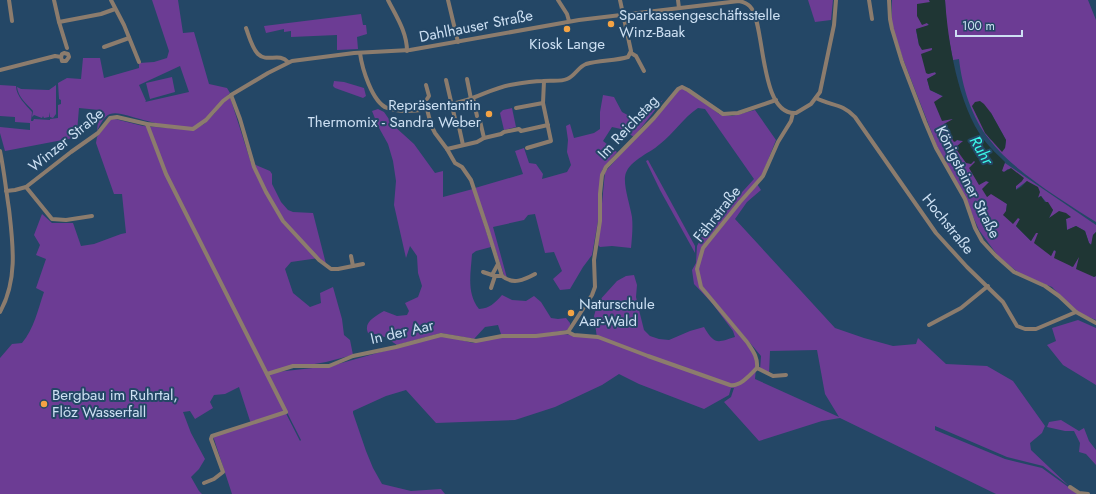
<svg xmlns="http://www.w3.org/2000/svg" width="1096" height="494" viewBox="0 0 1096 494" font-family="Jost,sans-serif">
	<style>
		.green { fill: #6c3c94; fill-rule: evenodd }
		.water { fill: #1f3634 }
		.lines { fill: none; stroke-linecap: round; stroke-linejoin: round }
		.street { stroke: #8c7c6d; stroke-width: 4 }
		.poi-dot { fill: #f4a344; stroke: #244766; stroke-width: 1.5 }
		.labels { text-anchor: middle; stroke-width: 4; stroke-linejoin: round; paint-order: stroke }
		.poi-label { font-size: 15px; fill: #cde0f3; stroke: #244766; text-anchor: start }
		.street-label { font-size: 15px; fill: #cde0f3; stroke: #244766 }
		.water-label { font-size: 16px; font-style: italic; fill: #3bf8e9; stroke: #244766 }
	</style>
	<rect width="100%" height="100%" fill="#244766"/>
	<g class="green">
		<path d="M 152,0 L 178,0 L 183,33 L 194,32 L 209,84 L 227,88 L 230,93 C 218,103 206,125 191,128 C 183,130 149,122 140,119 C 131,117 118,111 110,114 C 104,116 100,125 97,131 L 99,110 L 79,108 L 77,132 L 73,138 L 5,151 L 0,133 L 0,127 L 30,130 L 30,123 L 15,122 L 15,117 L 0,116 L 0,85 L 16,86 C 16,96 26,105 32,112 L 31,121 L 33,121 L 34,119 L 50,120 L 50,119 L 58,118 L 58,105 L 61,104 L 61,100 L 59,99 L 58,83 L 67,78 L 81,79 L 83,58 L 100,58 L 104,78 L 139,68 L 139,63 L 154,62 L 167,58 L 169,51 ZM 180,66 L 189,92 L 145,102 L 146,101 L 139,85 Z"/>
		<polygon points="808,0 833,0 831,20 815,22"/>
		<polygon points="892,0 929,0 930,2 927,23 929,25 916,30 919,45 932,48 928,74 936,72 936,74 927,79 930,90 944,97 953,118 952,120 955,142 957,140 963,141 976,162 979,184 986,181 989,182 987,197 991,193 1007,204 1006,211 1020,219 1016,226 1031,241 1036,232 1038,233 1051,256 1054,250 1072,267 1079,256 1079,260 1094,277 1096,276 1096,320 1076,312 1052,287 1020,274 998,256 979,230 968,205 937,146 903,59 892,26"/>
		<path d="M 945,0 L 1088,0 L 1096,20 L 1096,222 C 1062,200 1013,171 989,139 C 972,118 962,87 959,59 L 953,60 L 947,29 ZM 972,106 L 991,113 L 1006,140 L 1005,148 L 990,139 Z"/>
		<polygon points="361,14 363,25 366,25 367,34 357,37 358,49 337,50 337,35 291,37 291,31 284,32 284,29 266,33 264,26"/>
		<polygon points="172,77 175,92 150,99 146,83"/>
		<polygon points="334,81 344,82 364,88 366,96 363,98 335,88 333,86"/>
		<path d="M 56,85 L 56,114 L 53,118 L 50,117 L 49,112 L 49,117 L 44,118 L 43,116 L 42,118 L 34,115 L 32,117 L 33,111 C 27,104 18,97 17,87 L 21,89 L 49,90 Z"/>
		<path d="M 682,85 L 719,114 L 732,116 L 755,110 L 776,140 L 760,180 L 703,249 L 697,268 L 701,287 L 757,356 L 755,379 L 839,417 L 825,394 L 817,350 L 770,351 L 769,374 L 760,370 L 761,356 L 702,286 L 698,269 L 704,248 L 757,184 L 761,190 L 747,202 L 735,219 L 835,328 L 864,338 L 893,346 L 916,344 L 918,338 L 946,364 L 987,366 L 1013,381 L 1045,426 L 1042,433 L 1030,443 L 1031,450 L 1069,486 L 1043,466 L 1007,457 L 935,426 L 935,430 L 1005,459 L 1042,468 L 1078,494 L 996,494 L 840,418 L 822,421 L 759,441 L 724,402 L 731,397 L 734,388 L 731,388 L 729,395 L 704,409 L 639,384 L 619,374 L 602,385 L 555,407 L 515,420 L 436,423 L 406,390 L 386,396 L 353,411 L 353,413 L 366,451 L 373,468 L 382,484 L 411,491 L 441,489 L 445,494 L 232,494 L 213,436 L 251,424 L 239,387 L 225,394 L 214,395 L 210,402 L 213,408 L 195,419 L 190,411 L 183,412 L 191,433 L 205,459 L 199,469 L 191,477 L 199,491 L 202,494 L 0,494 L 0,358 L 12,344 L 22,343 C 34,329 38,309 44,292 L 36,288 L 46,259 L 36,255 L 40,245 L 34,235 L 42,214 L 52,223 L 73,223 L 81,246 L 94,244 L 121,234 L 126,233 L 122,194 L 114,194 L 96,143 L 97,137 L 111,118 L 143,126 L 193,130 L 204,124 L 214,114 L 223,102 L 230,97 L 251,163 L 270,171 L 272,174 L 272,184 L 281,202 L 288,210 L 293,212 L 313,213 L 326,264 L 319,258 L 291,262 L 285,269 L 293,293 L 310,307 L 321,303 L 320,293 L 333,287 L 342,319 L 344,335 L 350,340 L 353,355 L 326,362 L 268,372 L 266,374 L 300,441 L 301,440 L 267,373 L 331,366 L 441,335 L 473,343 L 499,337 L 563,334 L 597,338 L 594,316 L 598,302 L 617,281 L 626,276 L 634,275 L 637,285 L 636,297 L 640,314 L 644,330 L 650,336 L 659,339 L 669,340 L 690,331 L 704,327 C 715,346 718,342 735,337 L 733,331 L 712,303 L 694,284 L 692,270 L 696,263 L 697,246 L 702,236 L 754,179 L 705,109 L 698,108 C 683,118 674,133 660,144 C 649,154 627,161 625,177 C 624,188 630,205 632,217 C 633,227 632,238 631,248 L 612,246 L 600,247 L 598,245 L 605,172 Z"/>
		<polygon points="603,95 614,97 622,112 633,118 648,111 663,100 634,137 621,129 612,127 603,141 617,152 602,170 598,221 592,255 583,267 570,289 560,290 553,279 562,271 554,252 545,253 535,214 528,215 524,220 493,227 507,278 504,275 475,188 523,174 515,151 524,148 529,163 536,164 543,174 542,179 567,172 571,165 567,152 568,140 566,126 570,124 574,138 594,133 600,129 600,112"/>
		<polygon points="512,108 516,127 504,130 500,113 503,110"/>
		<path d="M 378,109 L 384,112 L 393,125 L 414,144 L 435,173 L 443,171 L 443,197 L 473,189 L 491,247 L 476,251 L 472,254 C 471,272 466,293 479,309 C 490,308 494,304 502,295 L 512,300 L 526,301 L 534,296 L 541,302 L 551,318 L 558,319 L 566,318 L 570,323 L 570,326 L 567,330 L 535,335 L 501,334 L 498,325 L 485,327 L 474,339 L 441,333 L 397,345 L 385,337 L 368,333 C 363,322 376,316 384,311 L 397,316 L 407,315 L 409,311 L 405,303 L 418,297 L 422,286 L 418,273 L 417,256 L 410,246 L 406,258 L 394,205 L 396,181 L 393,161 L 388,144 L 378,126 L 372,111 Z"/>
		<polygon points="648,160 695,246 695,253 660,190 646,161"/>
		<polygon points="1005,163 1096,225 1096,232 1093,235 1092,245 1089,243 1085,231 1076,226 1067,230 1066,219 1071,217 1049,218 1053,210 1041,196 1037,198 1027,181 1015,190 1016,186 1022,181 1008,169 1004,172 1001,171"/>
		<polygon points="1078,320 1096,328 1096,385 1063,365 1047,345 1056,341 1052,328"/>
		<polygon points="1061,420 1079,431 1084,428 1089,441 1096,450 1096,465 1086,454 1079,452 1080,443 1074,431 1065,431 1047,427 1049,422"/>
	</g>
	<g class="water">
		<path d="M 929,0 L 945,0 C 948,42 958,105 984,140 C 990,148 998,155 1005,162 L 1002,171 L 1004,172 L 1011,168 L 1024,178 L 1022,181 L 1016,186 L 1016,190 L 1021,187 L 1027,181 L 1038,187 L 1040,192 L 1038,198 L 1041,196 L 1045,202 L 1048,202 L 1053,210 L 1049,218 L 1059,211 L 1066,213 L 1071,217 L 1066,219 L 1067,230 L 1076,226 L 1085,231 L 1089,243 L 1091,245 L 1093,235 L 1096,232 L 1096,276 L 1094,277 L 1076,269 L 1079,257 L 1073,267 L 1054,258 L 1056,251 L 1054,250 L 1051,256 L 1034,243 L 1038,233 L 1036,233 L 1031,241 L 1016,226 L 1020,219 L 1018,218 L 1013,224 L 1003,215 L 1006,211 L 1007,204 L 991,194 L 987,197 L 982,189 L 989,182 L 986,181 L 979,185 L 969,168 L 975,162 L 974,161 L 971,164 L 966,163 L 956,149 L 957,146 L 963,141 L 957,140 L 954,142 L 944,124 L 953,119 L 942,121 L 934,102 L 943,96 L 930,90 L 927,79 L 936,74 L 935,72 L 928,74 L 926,73 L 921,54 L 932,50 L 932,48 L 922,50 L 919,45 L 916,29 L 929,25 L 927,23 L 922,25 L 917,16 L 917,4 L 930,2 Z"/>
		<polygon points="980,101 984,104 991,113 1006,140 1005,148 1002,152 985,133 972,106 975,102"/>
	</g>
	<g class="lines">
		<g class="street">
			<polyline points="9,0 12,21"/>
			<polyline points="54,0 59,22 67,48"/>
			<polyline points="111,0 124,25 139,62"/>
			<path d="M 388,0 C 396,16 407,32 407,51"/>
			<polyline points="448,0 458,42"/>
			<polyline points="558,0 567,14 569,21"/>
			<polyline points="678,0 679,8"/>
			<polyline points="869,0 872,19"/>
			<polyline points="889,0 890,19 892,29 902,62 925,122 936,148 965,199 975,228 982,241 996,256 1014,272 1045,286 1059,296 1076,312 1096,323"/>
			<polyline points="59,22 101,14 115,9"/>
			<path d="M 246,28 C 249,36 252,48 258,54 C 267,63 279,52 288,62"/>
			<polyline points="104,47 129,38"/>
			<path d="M 360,53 C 362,68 372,102 387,108 C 407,116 448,106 467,100 C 482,95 495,88 510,85 C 521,83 532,81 543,81 C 551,80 560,82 567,79 C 575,76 578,67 586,64 C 600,60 615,61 628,57 L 631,51 L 620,0"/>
			<polyline points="631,53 636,56 644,71"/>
			<polyline points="0,70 55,56 61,57 62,61 66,61 69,57 68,54 64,53 62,54 61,57"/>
			<polyline points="467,79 471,99"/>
			<polyline points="446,80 456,123"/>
			<polyline points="426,85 429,96 427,99"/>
			<polyline points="231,95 240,119 254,167 266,192 283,221 319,260 331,269 338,269 363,264"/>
			<polyline points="473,98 477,116"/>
			<path d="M 816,98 C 831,106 842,103 855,117 L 936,233 L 967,267 L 1003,302 L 1017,326 L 1025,329 L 1036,329 L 1076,312"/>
			<polyline points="516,108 543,103"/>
			<path d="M 427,109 L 431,125 L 435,133 L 447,149 L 455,163 L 462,167 L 471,180 L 487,228 L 502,276 C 513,285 524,280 535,274"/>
			<polyline points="480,121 484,138"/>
			<polyline points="147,124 166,174 286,412 212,436 211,439 223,472 214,479 204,483"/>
			<polyline points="459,127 463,145"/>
			<polyline points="527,148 551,141 543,103 544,81"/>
			<polyline points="447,149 477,142 484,138 501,134 504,132 519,129 521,131 548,125"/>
			<path d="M 0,151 C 4,170 6,190 9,209 C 13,244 18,280 0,312"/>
			<polyline points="26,187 52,219 66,220 92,216"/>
			<path d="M 6,191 L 15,190 L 26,187 L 71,152 L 98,133 L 110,118 L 117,117 L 147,124 L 193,129 L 206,120 L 223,101 L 231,95 L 268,73 L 292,61 L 354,53 L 410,50 L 579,20 L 739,1 C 744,2 749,4 752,9 C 765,29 760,116 796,113 L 811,104 L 820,92 L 834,25 L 836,0"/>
			<polyline points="351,256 353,266"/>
			<polyline points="483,272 495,276 502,276"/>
			<polyline points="492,275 498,264"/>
			<polyline points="491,288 495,276"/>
			<polyline points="929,325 961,308 988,286"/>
			<path d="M 568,332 L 574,335 L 598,337 L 648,356 L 730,385 C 740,387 750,375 757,368 C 758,357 753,351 747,342 L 701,287 L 697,269 L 703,248 L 740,202 L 763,176 L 778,142 L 791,121 L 793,113"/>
			<polyline points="568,332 592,295 595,287 594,260 600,221 600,194 602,175 606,167 654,118 678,89 682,87 688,90 723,114 738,113 776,100"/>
			<polyline points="757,368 773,376 786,375"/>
			<polyline points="267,374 293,366 329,366 353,356 396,347 441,335 476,341 502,336 536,336 568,332"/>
			<polyline points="1070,487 1079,493 1088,494"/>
		</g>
	</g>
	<g class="poi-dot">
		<circle cx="611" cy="24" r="4"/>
		<circle cx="567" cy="29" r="4"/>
		<circle cx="489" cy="114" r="4"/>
		<circle cx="571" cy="313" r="4"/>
		<circle cx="44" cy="404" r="4"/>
	</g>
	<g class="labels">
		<g class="poi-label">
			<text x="619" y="20">Sparkassengeschäftsstelle<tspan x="619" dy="17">Winz-Baak</tspan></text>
			<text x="567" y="49" text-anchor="middle">Kiosk Lange</text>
			<text x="481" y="110" text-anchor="end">Repräsentantin<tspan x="481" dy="17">Thermomix - Sandra Weber</tspan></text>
			<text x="579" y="309">Naturschule<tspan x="579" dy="17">Aar-Wald</tspan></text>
			<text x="52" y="400">Bergbau im Ruhrtal,<tspan x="52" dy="17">Flöz Wasserfall</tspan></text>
		</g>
		<g class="street-label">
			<text transform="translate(476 26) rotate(-11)" y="5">Dahlhauser Straße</text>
			<text transform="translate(628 127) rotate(-47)" y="5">Im Reichstag</text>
			<text transform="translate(66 140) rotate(-39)" y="5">Winzer Straße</text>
			<text transform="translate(968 182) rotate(63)" y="5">Königsteiner Straße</text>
			<text transform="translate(717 214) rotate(-52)" y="5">Fährstraße</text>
			<text transform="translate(948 224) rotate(51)" y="5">Hochstraße</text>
			<text transform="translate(402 332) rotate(-13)" y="5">In der Aar</text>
		</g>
		<g class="water-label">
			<text transform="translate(982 150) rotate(59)" y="6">Ruhr</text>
		</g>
	</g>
	<path d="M956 30v6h66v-6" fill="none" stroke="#cde0f3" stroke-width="2"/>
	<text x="962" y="30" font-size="12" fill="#cde0f3" stroke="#244766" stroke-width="3" paint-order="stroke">100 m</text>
</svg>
